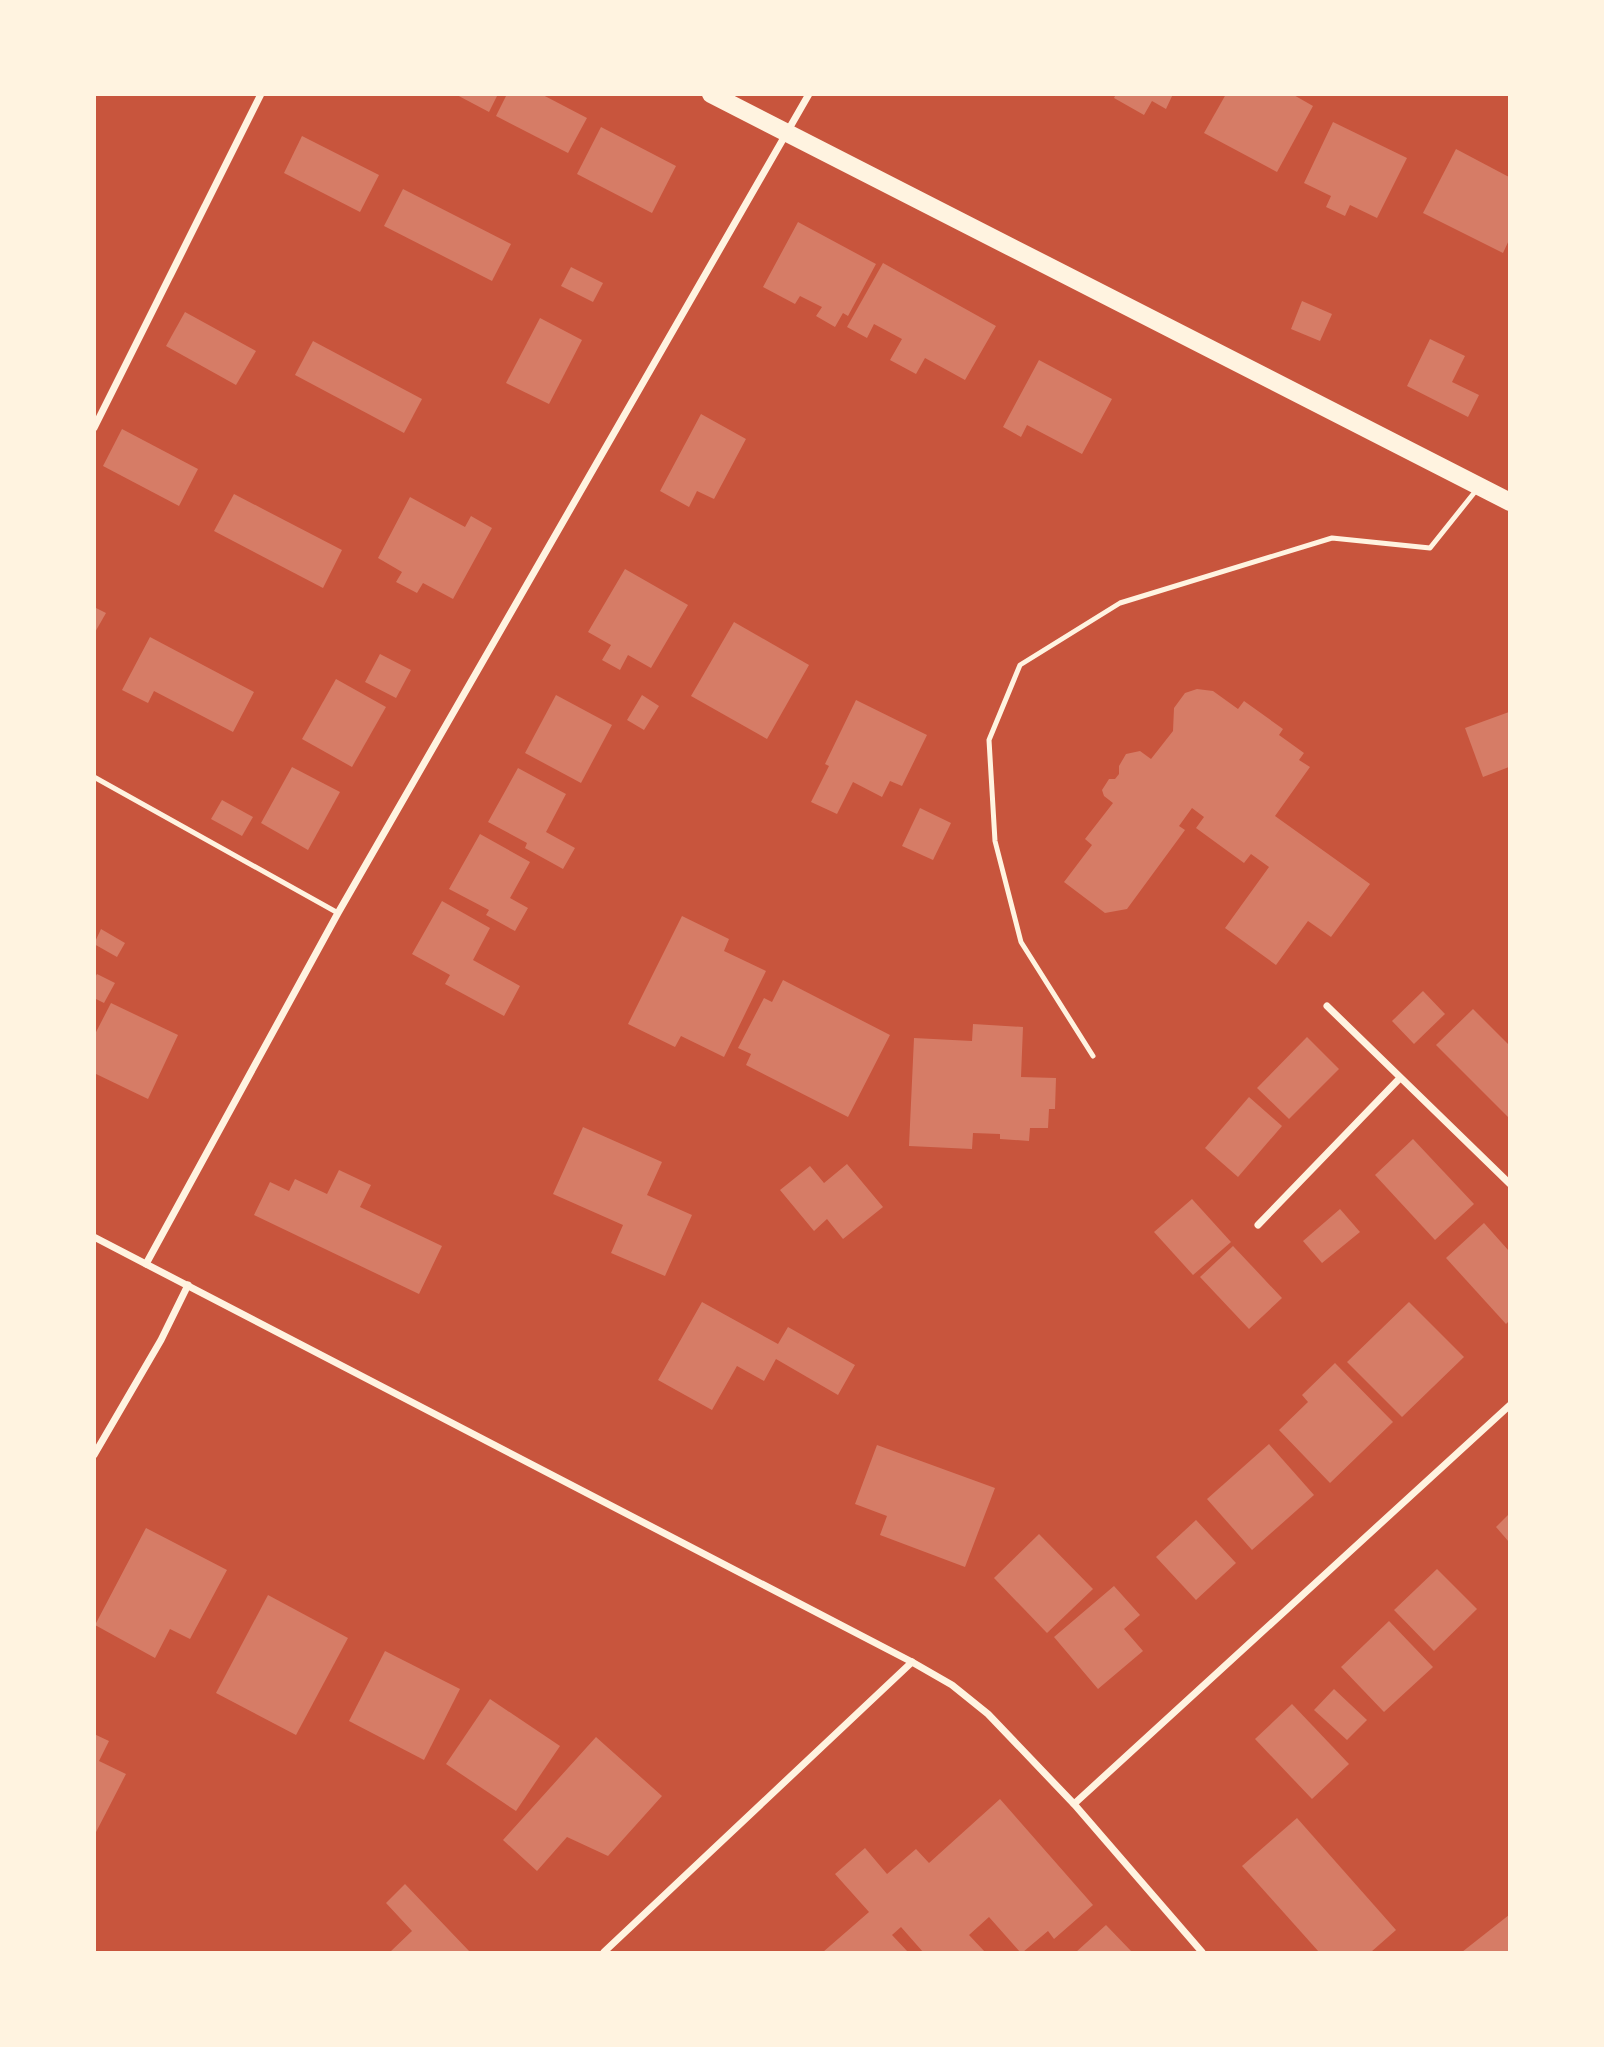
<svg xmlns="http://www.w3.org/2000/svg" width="1604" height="2047" viewBox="0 0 1604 2047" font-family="'Noto Sans',sans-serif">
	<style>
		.building { fill: #d67c66 }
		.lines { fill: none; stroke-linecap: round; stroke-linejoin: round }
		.service { stroke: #fff3e0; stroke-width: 5 }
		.minor { stroke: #fff3e0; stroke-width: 7 }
		.primary { stroke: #fff3e0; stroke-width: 18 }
	</style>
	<rect width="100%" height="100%" fill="#c8553d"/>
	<g class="building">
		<polygon points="455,94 498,94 489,112"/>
		<polygon points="507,94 541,94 587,118 568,153 496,116"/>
		<polygon points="1116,94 1173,94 1166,109 1152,101 1144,115 1114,98"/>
		<polygon points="1226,94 1292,94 1313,106 1277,172 1204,133"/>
		<polygon points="1333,122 1407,158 1377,218 1350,205 1345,216 1326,207 1331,196 1304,183"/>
		<polygon points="601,127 676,166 652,213 577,174"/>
		<polygon points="302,136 379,175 360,212 284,173"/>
		<polygon points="1456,149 1509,177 1509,240 1503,253 1423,213"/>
		<polygon points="403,189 511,244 492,281 384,226"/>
		<polygon points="798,222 876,264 848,316 843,313 835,327 816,316 822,307 800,296 795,304 763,287"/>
		<polygon points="883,263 996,326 965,380 925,358 916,374 890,360 902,339 874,324 867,338 847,327"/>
		<polygon points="571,267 603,283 593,302 561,286"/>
		<polygon points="1302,301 1332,314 1320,341 1291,329"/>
		<polygon points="185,312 256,351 236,385 166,346"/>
		<polygon points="540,318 582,340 549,404 506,383"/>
		<polygon points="1430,339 1465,356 1452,382 1479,395 1468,417 1407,386"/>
		<polygon points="313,341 422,399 404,433 295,375"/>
		<polygon points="1039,360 1112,399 1082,454 1027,425 1021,437 1003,427"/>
		<polygon points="701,414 746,439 714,499 697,491 689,507 660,491"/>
		<polygon points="122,429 198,469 179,506 103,466"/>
		<polygon points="234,494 342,550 323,588 214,531"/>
		<polygon points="410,497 465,527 471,516 492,528 453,599 423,583 417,593 396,582 402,572 378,558"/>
		<polygon points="625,569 688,605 651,668 628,655 620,670 602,660 611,645 588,632"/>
		<polygon points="94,607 106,613 94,634"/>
		<polygon points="734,622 809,665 767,739 691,696"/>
		<polygon points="150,637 254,692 233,732 154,691 148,703 122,690"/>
		<polygon points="380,654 411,670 396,698 365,682"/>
		<polygon points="336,679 386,707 352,767 302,739"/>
		<polygon points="1197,689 1213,691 1238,709 1244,701 1283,729 1279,735 1304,753 1299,760 1310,767 1275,816 1370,884 1331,937 1308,921 1276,965 1225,928 1269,867 1251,854 1244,863 1196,828 1204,817 1192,808 1179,826 1185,830 1127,909 1105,913 1064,882 1092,845 1085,839 1113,803 1104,796 1102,790 1109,779 1115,779 1119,774 1119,766 1126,754 1140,751 1151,759 1173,731 1174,708 1185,693"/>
		<polygon points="556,695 612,725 581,783 525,753"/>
		<polygon points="642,695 659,706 644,730 627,720"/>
		<polygon points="856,700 927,735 902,786 890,781 882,797 853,782 837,814 811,802 829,766 825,764"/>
		<polygon points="1509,712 1509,767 1483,777 1465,728"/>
		<polygon points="292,767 340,792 308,850 261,823"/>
		<polygon points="518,768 566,794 546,832 575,848 563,869 525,848 527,843 488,822"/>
		<polygon points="222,800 253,817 242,836 211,819"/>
		<polygon points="920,808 951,823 933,860 902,846"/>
		<polygon points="480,834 530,862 510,898 528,908 515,931 486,915 489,910 449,889"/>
		<polygon points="442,901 490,928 473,960 520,986 504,1016 445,984 450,975 412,954"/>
		<polygon points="682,916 729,939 724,951 766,971 724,1057 681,1036 675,1047 628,1024"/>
		<polygon points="101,929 125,943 117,957 94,944"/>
		<polygon points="97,974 115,983 104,1003 94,998 94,979"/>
		<polygon points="783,980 890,1035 848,1117 746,1065 751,1054 738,1048 764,998 772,1002"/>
		<polygon points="1423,991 1445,1014 1414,1044 1392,1021"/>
		<polygon points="111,1003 178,1035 148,1099 94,1073 94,1036"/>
		<polygon points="1473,1009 1509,1045 1509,1118 1436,1045"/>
		<polygon points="973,1024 1023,1027 1021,1077 1056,1078 1055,1109 1049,1109 1048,1128 1030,1128 1029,1141 1000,1139 1000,1134 973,1133 972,1149 909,1146 914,1038 972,1041"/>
		<polygon points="1307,1037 1339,1069 1289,1119 1257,1088"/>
		<polygon points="1249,1097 1282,1126 1238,1177 1205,1148"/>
		<polygon points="583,1127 662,1162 647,1195 692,1215 665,1276 611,1253 623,1225 553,1194"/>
		<polygon points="1413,1139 1474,1204 1435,1240 1375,1175"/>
		<polygon points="847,1164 883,1207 843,1239 827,1219 814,1231 780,1190 810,1166 824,1183"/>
		<polygon points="339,1170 371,1185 360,1207 442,1246 419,1294 254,1215 270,1182 289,1191 295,1179 327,1194"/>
		<polygon points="1192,1199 1231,1242 1193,1275 1154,1232"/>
		<polygon points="1340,1209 1360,1232 1322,1263 1303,1241"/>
		<polygon points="1484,1223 1509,1251 1509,1321 1506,1324 1446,1258"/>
		<polygon points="1233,1246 1282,1298 1249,1329 1200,1277"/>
		<polygon points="702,1302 778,1344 788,1327 855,1365 838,1395 776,1359 764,1381 737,1366 712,1410 658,1380"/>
		<polygon points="1409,1302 1464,1357 1402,1417 1347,1362"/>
		<polygon points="1335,1363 1393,1422 1330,1483 1279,1430 1308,1402 1302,1395"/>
		<polygon points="1269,1444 1314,1495 1252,1550 1207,1499"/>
		<polygon points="877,1445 995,1488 965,1567 880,1535 887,1516 855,1504"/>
		<polygon points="1509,1514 1509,1542 1496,1527"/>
		<polygon points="1196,1520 1236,1563 1196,1600 1156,1557"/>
		<polygon points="146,1528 227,1570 190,1639 170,1629 155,1658 95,1625"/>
		<polygon points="1039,1534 1093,1589 1047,1633 994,1578"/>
		<polygon points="1437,1569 1477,1609 1434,1651 1394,1610"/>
		<polygon points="1114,1586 1140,1615 1124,1629 1143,1651 1098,1689 1054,1637"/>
		<polygon points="268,1595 348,1638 296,1735 216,1693"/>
		<polygon points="1389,1621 1433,1667 1384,1712 1341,1667"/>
		<polygon points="385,1651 460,1689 424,1760 349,1721"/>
		<polygon points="1334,1689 1367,1720 1347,1740 1314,1710"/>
		<polygon points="490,1699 560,1746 516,1811 446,1764"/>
		<polygon points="1292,1704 1349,1764 1312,1799 1255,1739"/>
		<polygon points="94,1734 109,1741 99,1761 126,1774 94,1836"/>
		<polygon points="596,1737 662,1796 608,1856 567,1837 537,1871 503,1840"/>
		<polygon points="1000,1799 1093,1905 1054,1939 1048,1931 1023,1952 1020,1952 989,1917 969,1935 985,1952 923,1952 901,1927 892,1935 908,1952 823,1952 869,1912 835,1874 865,1848 887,1874 916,1849 929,1863"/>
		<polygon points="1297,1818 1396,1930 1371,1952 1319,1952 1242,1866"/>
		<polygon points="405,1884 470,1952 390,1952 412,1931 386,1903"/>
		<polygon points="1509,1915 1509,1952 1462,1952"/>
		<polygon points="1106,1925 1132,1952 1076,1952"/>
	</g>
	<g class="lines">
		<g class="service">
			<polyline points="94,777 338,913"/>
			<polyline points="1093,1056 1021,942 995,841 989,740 1020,665 1120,603 1332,538 1430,548 1478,488"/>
		</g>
		<g class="minor">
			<polyline points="94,428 261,94"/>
			<polyline points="1327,1006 1510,1184"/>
			<polyline points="1258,1225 1400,1078"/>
			<polyline points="94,1237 912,1662 952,1685 988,1714 1074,1804 1202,1952"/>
			<polyline points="146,1264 338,913 809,94"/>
			<polyline points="94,1455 161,1340 188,1285"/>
			<polyline points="1074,1804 1510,1405"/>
			<polyline points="604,1952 912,1662"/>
		</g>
		<polyline class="primary" points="711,94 1510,502"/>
	</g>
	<rect width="1604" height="2047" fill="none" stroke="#fff3e0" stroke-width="192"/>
</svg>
